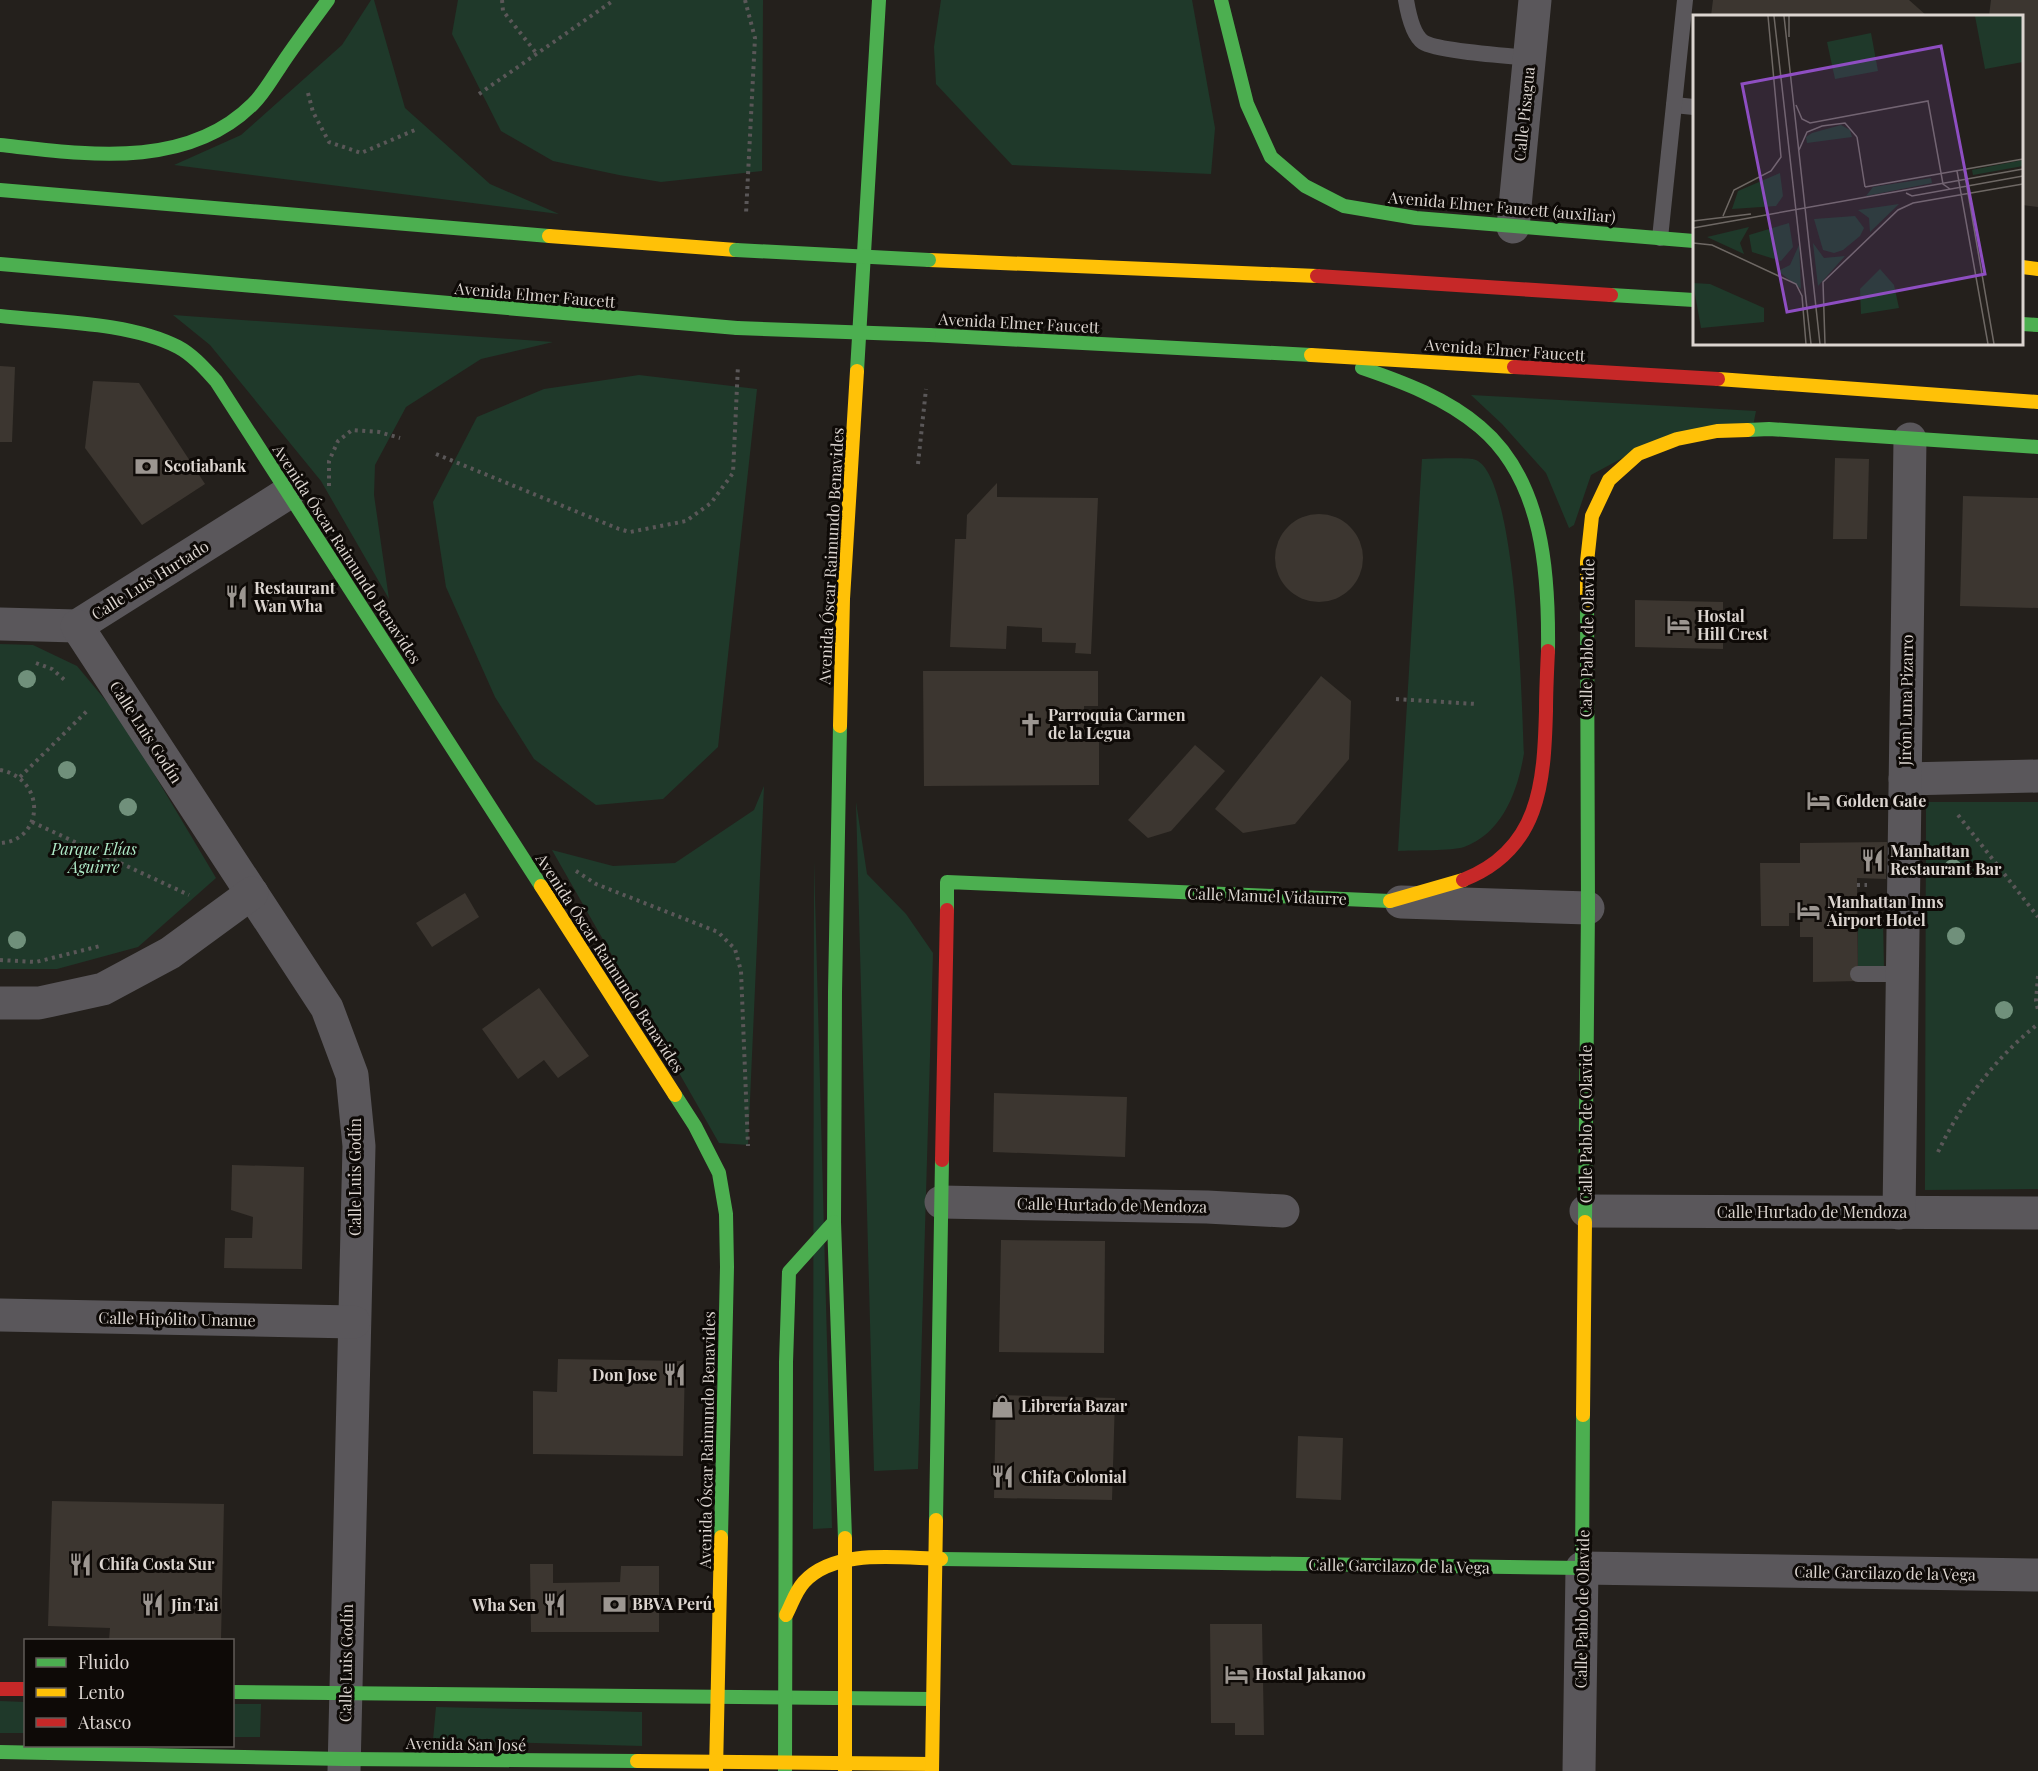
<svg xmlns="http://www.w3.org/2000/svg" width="2038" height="1771" viewBox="0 0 2038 1771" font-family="'Playfair Display',serif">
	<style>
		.green { fill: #1f392a }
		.building { fill: #3c3630 }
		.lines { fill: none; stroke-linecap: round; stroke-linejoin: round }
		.path { stroke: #5a5758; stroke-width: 4; stroke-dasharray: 3 4.5; stroke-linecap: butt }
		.lane { stroke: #5a575b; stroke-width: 16 }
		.street { stroke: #5a575b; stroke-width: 33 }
		.fast { stroke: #4caf50; stroke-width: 14 }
		.slow { stroke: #ffc107; stroke-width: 14 }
		.jam { stroke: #c62828; stroke-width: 14 }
		.fast-bridge { stroke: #4caf50; stroke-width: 14 }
		.tree { fill: #70907b }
		.labels { text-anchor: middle; stroke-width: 6; stroke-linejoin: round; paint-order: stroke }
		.street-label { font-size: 16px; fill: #dcd5d0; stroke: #0e0a07 }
		.poi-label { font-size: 16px; font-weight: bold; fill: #dcd5d0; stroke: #0e0a07; text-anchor: start }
		.park-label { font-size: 16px; font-style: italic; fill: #afebc8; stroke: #0e0a07 }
		.inset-road { fill: none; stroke: #6e6864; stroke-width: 1.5 }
		.view { fill: #8e4ec2; fill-opacity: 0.15; stroke: #8e4ec2; stroke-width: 3 }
		.inset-edge { fill: none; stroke: #dcd5d0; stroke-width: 3 }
	</style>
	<rect width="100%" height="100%" fill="#24201c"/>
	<g class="green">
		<polygon points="371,0 374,0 405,108 490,184 559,214 174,165 241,135 342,45"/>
		<polygon points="458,0 763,0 762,171 661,182 619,175 553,161 501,131 452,34"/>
		<polygon points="941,0 1192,0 1215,128 1211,174 1012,165 936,84 934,47"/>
		<polygon points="173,315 553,342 481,359 406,407 375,465 374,495 389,599 321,481 210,345"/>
		<polygon points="639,375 757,389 718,747 663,799 596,805 534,759 495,697 446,587 433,502 477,417 544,389"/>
		<polygon points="1471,395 1756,411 1753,426 1652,442 1591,475 1574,525 1569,528 1546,473 1502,424"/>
		<path d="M 1422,459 C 1433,459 1468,457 1476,460 C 1517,478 1522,706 1524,753 C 1518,790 1503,833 1464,847 C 1452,851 1413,850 1398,851 Z"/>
		<polygon points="0,644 33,645 77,666 122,720 216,878 138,947 57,969 0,969"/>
		<polygon points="764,786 748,1145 719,1143 552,850 613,866 675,863 754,810"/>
		<polygon points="856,802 867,874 906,914 933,953 918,1469 874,1471"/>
		<polygon points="1926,802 2038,802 2038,1189 1925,1190"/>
		<polygon points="814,861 832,1528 813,1529"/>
		<polygon points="1875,919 1883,922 1884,968 1858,967 1858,920"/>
		<polygon points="0,1701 25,1702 25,1733 0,1733"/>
		<polygon points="233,1704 261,1704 260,1737 233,1737"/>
		<polygon points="436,1707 642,1712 642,1746 433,1740"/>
	</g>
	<g class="building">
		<polygon points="1713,0 1909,0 1927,16 1711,16"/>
		<polygon points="1991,0 2038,0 2038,207 2022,205 2022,16 1989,16"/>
		<polygon points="0,366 15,367 12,442 0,442"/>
		<polygon points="93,381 139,383 205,484 142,525 85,448"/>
		<polygon points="1835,458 1869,459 1867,539 1833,539"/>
		<polygon points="997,483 997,497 1098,498 1091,654 1075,653 1076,643 1042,642 1042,628 1007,626 1006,649 950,647 955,539 966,539 967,515"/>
		<polygon points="1963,496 2038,498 2038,608 1960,606"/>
		<circle cx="1319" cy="558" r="44"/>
		<polygon points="1635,600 1723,602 1723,649 1635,647"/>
		<polygon points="923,671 1098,671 1098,706 1084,706 1084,728 1099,728 1099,785 924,786"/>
		<polygon points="1321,676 1351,701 1349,759 1295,824 1243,833 1215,809"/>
		<polygon points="1195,745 1225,771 1171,831 1148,838 1128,820"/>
		<polygon points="1887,842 1886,879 1857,878 1858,981 1813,982 1813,937 1800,937 1800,913 1789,913 1789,926 1761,926 1760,863 1800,863 1800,843"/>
		<polygon points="465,893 479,917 432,947 416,923"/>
		<polygon points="539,988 589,1056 558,1078 544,1060 518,1079 482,1029"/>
		<polygon points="994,1093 1127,1097 1125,1157 993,1152"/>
		<polygon points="232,1165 304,1167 302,1269 224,1268 225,1238 252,1238 253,1217 231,1210"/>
		<polygon points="1001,1240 1105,1241 1104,1353 999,1352"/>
		<polygon points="558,1359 685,1361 683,1456 533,1454 533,1391 557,1392"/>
		<polygon points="996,1395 1115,1398 1112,1500 994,1498"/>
		<polygon points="1298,1436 1343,1438 1341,1500 1296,1498"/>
		<polygon points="52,1501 224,1504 221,1640 109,1640 110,1628 48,1626"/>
		<polygon points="530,1564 553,1564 553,1583 620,1582 621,1566 659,1566 659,1632 531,1632"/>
		<polygon points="1210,1624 1262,1624 1264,1735 1235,1735 1235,1723 1211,1723"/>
	</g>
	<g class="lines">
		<g class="path">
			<polyline points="502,0 503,11 537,54"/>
			<polyline points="745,0 755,38 746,214"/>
			<polyline points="308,93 313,112 329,142 361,153 415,130"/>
			<polyline points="479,94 614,0"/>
			<polyline points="436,454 619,529 630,532 686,521 711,503 733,473 738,365"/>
			<polyline points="918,464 926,389"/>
			<polyline points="329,486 329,461 338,441 352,430 379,432 400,438"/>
			<polyline points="36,663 52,669 67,682"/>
			<polyline points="1396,699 1476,704"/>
			<path d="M 0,770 C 47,779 44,841 0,843"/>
			<polyline points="20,777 88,710"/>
			<polyline points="1958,815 2038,917"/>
			<polyline points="32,822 189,895"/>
			<polyline points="576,871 596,884 718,932 735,949 741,971 748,1146"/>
			<polyline points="1857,885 1867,885"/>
			<polyline points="1857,909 1868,909"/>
			<polyline points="0,960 36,962 100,946"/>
			<polyline points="2038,976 2036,1001 2038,1010"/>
			<path d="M 1938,1152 C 1962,1102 1995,1058 2038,1024"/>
		</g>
		<g class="lane">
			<path d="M 1406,0 C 1408,12 1413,35 1423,42 C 1436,51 1510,56 1530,58"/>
			<polyline points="1674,105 1694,107"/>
			<polyline points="1660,238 1685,0"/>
			<polyline points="1858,974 1902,974"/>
		</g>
		<g class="street">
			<polyline points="1513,227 1535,0"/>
			<polyline points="0,624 77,626 288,493"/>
			<polyline points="77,626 327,1008 352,1075 359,1146 344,1771"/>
			<polyline points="1905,779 2038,776"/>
			<polyline points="1401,902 1588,908"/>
			<polyline points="0,1003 39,1003 103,989 170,953 252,893"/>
			<polyline points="941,1202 1207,1207 1283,1211"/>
			<polyline points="1586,1211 2038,1213"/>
			<polyline points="1899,1213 1910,439"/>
			<polyline points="0,1315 354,1322"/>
			<polyline points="1579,1771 1582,1568 2038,1575"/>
		</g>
		<g class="fast">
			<polyline points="1221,0 1247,104 1271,157 1305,186 1344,206 1416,218 1694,241"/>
			<path d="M 0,145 C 84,154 186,171 253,104 C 264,93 271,80 280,67 C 295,44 312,22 328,0"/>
			<polyline points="0,190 549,236"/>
			<polyline points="0,264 737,328"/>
			<polyline points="1611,295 1694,300"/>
			<path d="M 0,316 C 54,322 130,322 178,347 C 193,355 205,369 216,381 L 541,886"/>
			<polyline points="2022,324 2038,325"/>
			<polyline points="929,335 1311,355"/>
			<path d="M 1362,368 C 1403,382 1446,398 1480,427 C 1544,481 1549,575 1548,651"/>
			<polyline points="857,371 879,0"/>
			<polyline points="1748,430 1769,429 2038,447"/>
			<polyline points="840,726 835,992 834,1222 845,1538"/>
			<polyline points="947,910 947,882 1390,901"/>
			<polyline points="675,1095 695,1126 719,1173 726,1214 727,1267 721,1537"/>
			<polyline points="1585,1222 1588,908 1587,605"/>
			<polyline points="936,1520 942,1160"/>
			<polyline points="941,1559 1582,1568 1583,1415"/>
			<polyline points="232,1692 933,1699"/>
			<polyline points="0,1752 344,1759 637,1761"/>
			<polyline points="785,1771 786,1362 789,1272 834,1222"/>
		</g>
		<g class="slow">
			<polyline points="549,236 736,250"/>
			<polyline points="929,260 1317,276"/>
			<polyline points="2022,267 2038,269"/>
			<polyline points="1311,355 1514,367"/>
			<polyline points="1718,379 2038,402"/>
			<polyline points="1587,605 1587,562 1592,516 1609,480 1638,454 1677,439 1717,431 1748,430"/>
			<polyline points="840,726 843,599 857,371"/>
			<polyline points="541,886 675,1095"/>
			<polyline points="1390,901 1463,880"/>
			<polyline points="1583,1415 1585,1222"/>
			<path d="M 786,1615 C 792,1604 795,1592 804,1582 C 835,1548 899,1558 941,1559"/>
			<polyline points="637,1761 932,1764"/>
			<polyline points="716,1771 721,1537"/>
			<polyline points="845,1771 845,1538"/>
			<polyline points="932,1771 936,1520"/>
		</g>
		<g class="jam">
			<polyline points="1317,276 1611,295"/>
			<polyline points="1514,367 1718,379"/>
			<path d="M 1463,880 C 1540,850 1544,783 1546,711 C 1546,691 1547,671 1548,651"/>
			<polyline points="942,1160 947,910"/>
			<polyline points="0,1689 26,1689"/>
		</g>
		<g class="fast-bridge">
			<polyline points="736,250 929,260"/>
			<polyline points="737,328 929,335"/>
		</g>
	</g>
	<g class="tree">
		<circle cx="27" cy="679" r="9"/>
		<circle cx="67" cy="770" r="9"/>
		<circle cx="128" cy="807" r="9"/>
		<circle cx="1953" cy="868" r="9"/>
		<circle cx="1956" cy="936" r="9"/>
		<circle cx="17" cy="940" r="9"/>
		<circle cx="2004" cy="1010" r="9"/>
	</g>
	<defs>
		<symbol id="bank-bare" viewBox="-9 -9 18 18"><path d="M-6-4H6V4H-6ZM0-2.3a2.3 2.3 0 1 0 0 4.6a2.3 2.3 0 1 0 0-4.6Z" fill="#9c9691" stroke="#0e0a07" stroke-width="2.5" paint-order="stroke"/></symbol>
		<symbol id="restaurant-bare" viewBox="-9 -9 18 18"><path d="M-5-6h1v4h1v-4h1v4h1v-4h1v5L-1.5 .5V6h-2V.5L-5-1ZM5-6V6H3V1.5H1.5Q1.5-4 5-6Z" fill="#9c9691" stroke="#0e0a07" stroke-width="2.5" paint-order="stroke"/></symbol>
		<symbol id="hotel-bare" viewBox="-9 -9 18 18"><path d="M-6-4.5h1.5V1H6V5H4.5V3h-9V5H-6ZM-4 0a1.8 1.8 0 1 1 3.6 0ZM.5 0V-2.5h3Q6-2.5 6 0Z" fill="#9c9691" stroke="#0e0a07" stroke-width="2.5" paint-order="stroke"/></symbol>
		<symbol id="church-bare" viewBox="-9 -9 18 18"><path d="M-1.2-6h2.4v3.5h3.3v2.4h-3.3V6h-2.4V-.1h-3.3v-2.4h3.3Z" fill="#9c9691" stroke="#0e0a07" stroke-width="2.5" paint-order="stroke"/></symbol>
		<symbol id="shop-bare" viewBox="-9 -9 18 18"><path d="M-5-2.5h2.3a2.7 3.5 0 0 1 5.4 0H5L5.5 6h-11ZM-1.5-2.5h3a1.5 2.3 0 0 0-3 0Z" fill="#9c9691" stroke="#0e0a07" stroke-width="2.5" paint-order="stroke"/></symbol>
	</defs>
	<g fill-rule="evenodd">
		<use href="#bank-bare" x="130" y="450" width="33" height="33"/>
		<use href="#restaurant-bare" x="220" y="580" width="33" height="33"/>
		<use href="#hotel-bare" x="1662" y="608" width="33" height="33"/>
		<use href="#church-bare" x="1014" y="708" width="33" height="33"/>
		<use href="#hotel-bare" x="1802" y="784" width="33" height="33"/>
		<use href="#restaurant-bare" x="1856" y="844" width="33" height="33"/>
		<use href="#hotel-bare" x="1792" y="894" width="33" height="33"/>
		<use href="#restaurant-bare" x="658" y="1358" width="33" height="33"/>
		<use href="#shop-bare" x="986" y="1390" width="33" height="33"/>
		<use href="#restaurant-bare" x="986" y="1460" width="33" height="33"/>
		<use href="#restaurant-bare" x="64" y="1548" width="33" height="33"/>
		<use href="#bank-bare" x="598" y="1588" width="33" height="33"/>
		<use href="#restaurant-bare" x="136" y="1588" width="33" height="33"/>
		<use href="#restaurant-bare" x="538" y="1588" width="33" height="33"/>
		<use href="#hotel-bare" x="1220" y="1658" width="33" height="33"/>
	</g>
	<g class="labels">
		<g class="street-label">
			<text transform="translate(1524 114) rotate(-84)" y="6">Calle Pisagua</text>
			<text transform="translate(1502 207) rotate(5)" y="6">Avenida Elmer Faucett (auxiliar)</text>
			<text transform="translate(535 295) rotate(5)" y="6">Avenida Elmer Faucett</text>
			<text transform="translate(1019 323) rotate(3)" y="6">Avenida Elmer Faucett</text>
			<text transform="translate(1505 350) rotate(4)" y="6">Avenida Elmer Faucett</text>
			<text transform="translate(347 554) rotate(57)" y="6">Avenida Óscar Raimundo Benavides</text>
			<text transform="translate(831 556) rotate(-87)" y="6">Avenida Óscar Raimundo Benavides</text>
			<text transform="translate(150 580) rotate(-32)" y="6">Calle Luis Hurtado</text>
			<text transform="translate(1587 638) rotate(-89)" y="6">Calle Pablo de Olavide</text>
			<text transform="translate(1906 700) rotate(-89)" y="6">Jirón Luna Pizarro</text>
			<text transform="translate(146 732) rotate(57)" y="6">Calle Luis Godín</text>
			<text transform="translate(1267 896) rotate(2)" y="6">Calle Manuel Vidaurre</text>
			<text transform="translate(610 963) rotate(57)" y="6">Avenida Óscar Raimundo Benavides</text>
			<text transform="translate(1586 1124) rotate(-90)" y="6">Calle Pablo de Olavide</text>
			<text transform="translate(355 1177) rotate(-90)" y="6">Calle Luis Godín</text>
			<text transform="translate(1112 1205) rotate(1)" y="6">Calle Hurtado de Mendoza</text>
			<text x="1812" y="1218">Calle Hurtado de Mendoza</text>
			<text transform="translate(177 1319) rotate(1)" y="6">Calle Hipólito Unanue</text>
			<text transform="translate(707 1440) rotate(-89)" y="6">Avenida Óscar Raimundo Benavides</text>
			<text transform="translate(1399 1566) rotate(1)" y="6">Calle Garcilazo de la Vega</text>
			<text transform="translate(1885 1573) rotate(1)" y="6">Calle Garcilazo de la Vega</text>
			<text transform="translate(1582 1609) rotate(-89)" y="6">Calle Pablo de Olavide</text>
			<text transform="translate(346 1663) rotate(-89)" y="6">Calle Luis Godín</text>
			<text transform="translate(466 1744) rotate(1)" y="6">Avenida San José</text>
		</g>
		<g class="poi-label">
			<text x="164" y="472">Scotiabank</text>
			<text x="254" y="594">Restaurant<tspan x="254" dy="18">Wan Wha</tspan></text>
			<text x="1697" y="622">Hostal<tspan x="1697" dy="18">Hill Crest</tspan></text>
			<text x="1048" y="721">Parroquia Carmen<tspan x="1048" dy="18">de la Legua</tspan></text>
			<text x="1836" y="807">Golden Gate</text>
			<text x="1890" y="857">Manhattan<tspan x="1890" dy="18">Restaurant Bar</tspan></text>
			<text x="1827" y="908">Manhattan Inns<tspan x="1827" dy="18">Airport Hotel</tspan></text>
			<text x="657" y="1381" text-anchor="end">Don Jose</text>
			<text x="1021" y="1412">Librería Bazar</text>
			<text x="1021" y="1483">Chifa Colonial</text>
			<text x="99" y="1570">Chifa Costa Sur</text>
			<text x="632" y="1610">BBVA Perú</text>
			<text x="171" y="1611">Jin Tai</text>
			<text x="536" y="1611" text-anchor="end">Wha Sen</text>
			<text x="1255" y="1680">Hostal Jakanoo</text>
		</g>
		<g class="park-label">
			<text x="94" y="855">Parque Elías<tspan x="94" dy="18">Aguirre</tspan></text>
		</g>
	</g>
	<g transform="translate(1693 15)">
		<rect width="330" height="330" fill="#24201c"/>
		<path d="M 282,1 L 330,1 L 330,47 L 292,54 ZM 178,18 L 185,56 L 142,64 L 134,27 ZM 148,110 L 157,115 L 159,122 L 114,128 L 113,122 L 119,118 ZM 330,145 L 330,151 L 280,160 L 279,155 ZM 87,158 L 90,181 L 83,191 L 39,194 L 45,176 ZM 238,163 L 239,168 L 173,181 L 180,172 ZM 206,189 L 177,217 L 176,203 L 165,195 ZM 162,201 L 171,213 L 167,221 L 150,235 L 141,238 L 130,235 L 121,204 ZM 96,208 L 100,232 L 88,246 L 59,237 L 56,220 ZM 56,212 L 47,228 L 51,239 L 14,222 ZM 120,228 L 131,243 L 152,241 L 125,271 ZM 106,230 L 108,274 L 85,256 L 97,250 ZM 187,254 L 201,270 L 206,293 L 168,299 L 167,274 ZM 0,268 L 17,269 L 71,293 L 71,307 L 8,313 Z" fill="#1f392a"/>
		<path class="inset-road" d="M 81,1 L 118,329M 91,1 L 127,329M 96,1 L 96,22M 103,90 L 109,104 L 117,108 L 235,86 L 250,169 L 257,174M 164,122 L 172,172M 106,135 L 114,117 L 129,111 L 152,108 L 164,122M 271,155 L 301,329M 264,156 L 295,329M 172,172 L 330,144M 213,178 L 219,181 L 330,161M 30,201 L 41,175 L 78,156 L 88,142 L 75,1M 0,206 L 58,199M 0,213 L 330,154M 0,228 L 19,230 L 103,269 L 109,281 L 113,329M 132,329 L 130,267 L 205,195 L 220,188 L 330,169"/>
		<path class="view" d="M 248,31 L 292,259 L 94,297 L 49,69 Z"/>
		<rect width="330" height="330" class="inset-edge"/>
	</g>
	<rect x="24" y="1639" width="210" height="108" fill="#0e0a07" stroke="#605b57" stroke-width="1.5"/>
	<rect x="36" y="1658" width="30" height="9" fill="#4caf50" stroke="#605b57" stroke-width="1.5"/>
	<text x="78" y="1669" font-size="18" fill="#dcd5d0">Fluido</text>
	<rect x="36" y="1688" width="30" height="9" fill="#ffc107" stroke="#605b57" stroke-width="1.5"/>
	<text x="78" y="1699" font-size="18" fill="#dcd5d0">Lento</text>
	<rect x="36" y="1718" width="30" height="9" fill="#c62828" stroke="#605b57" stroke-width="1.5"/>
	<text x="78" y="1729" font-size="18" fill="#dcd5d0">Atasco</text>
</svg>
